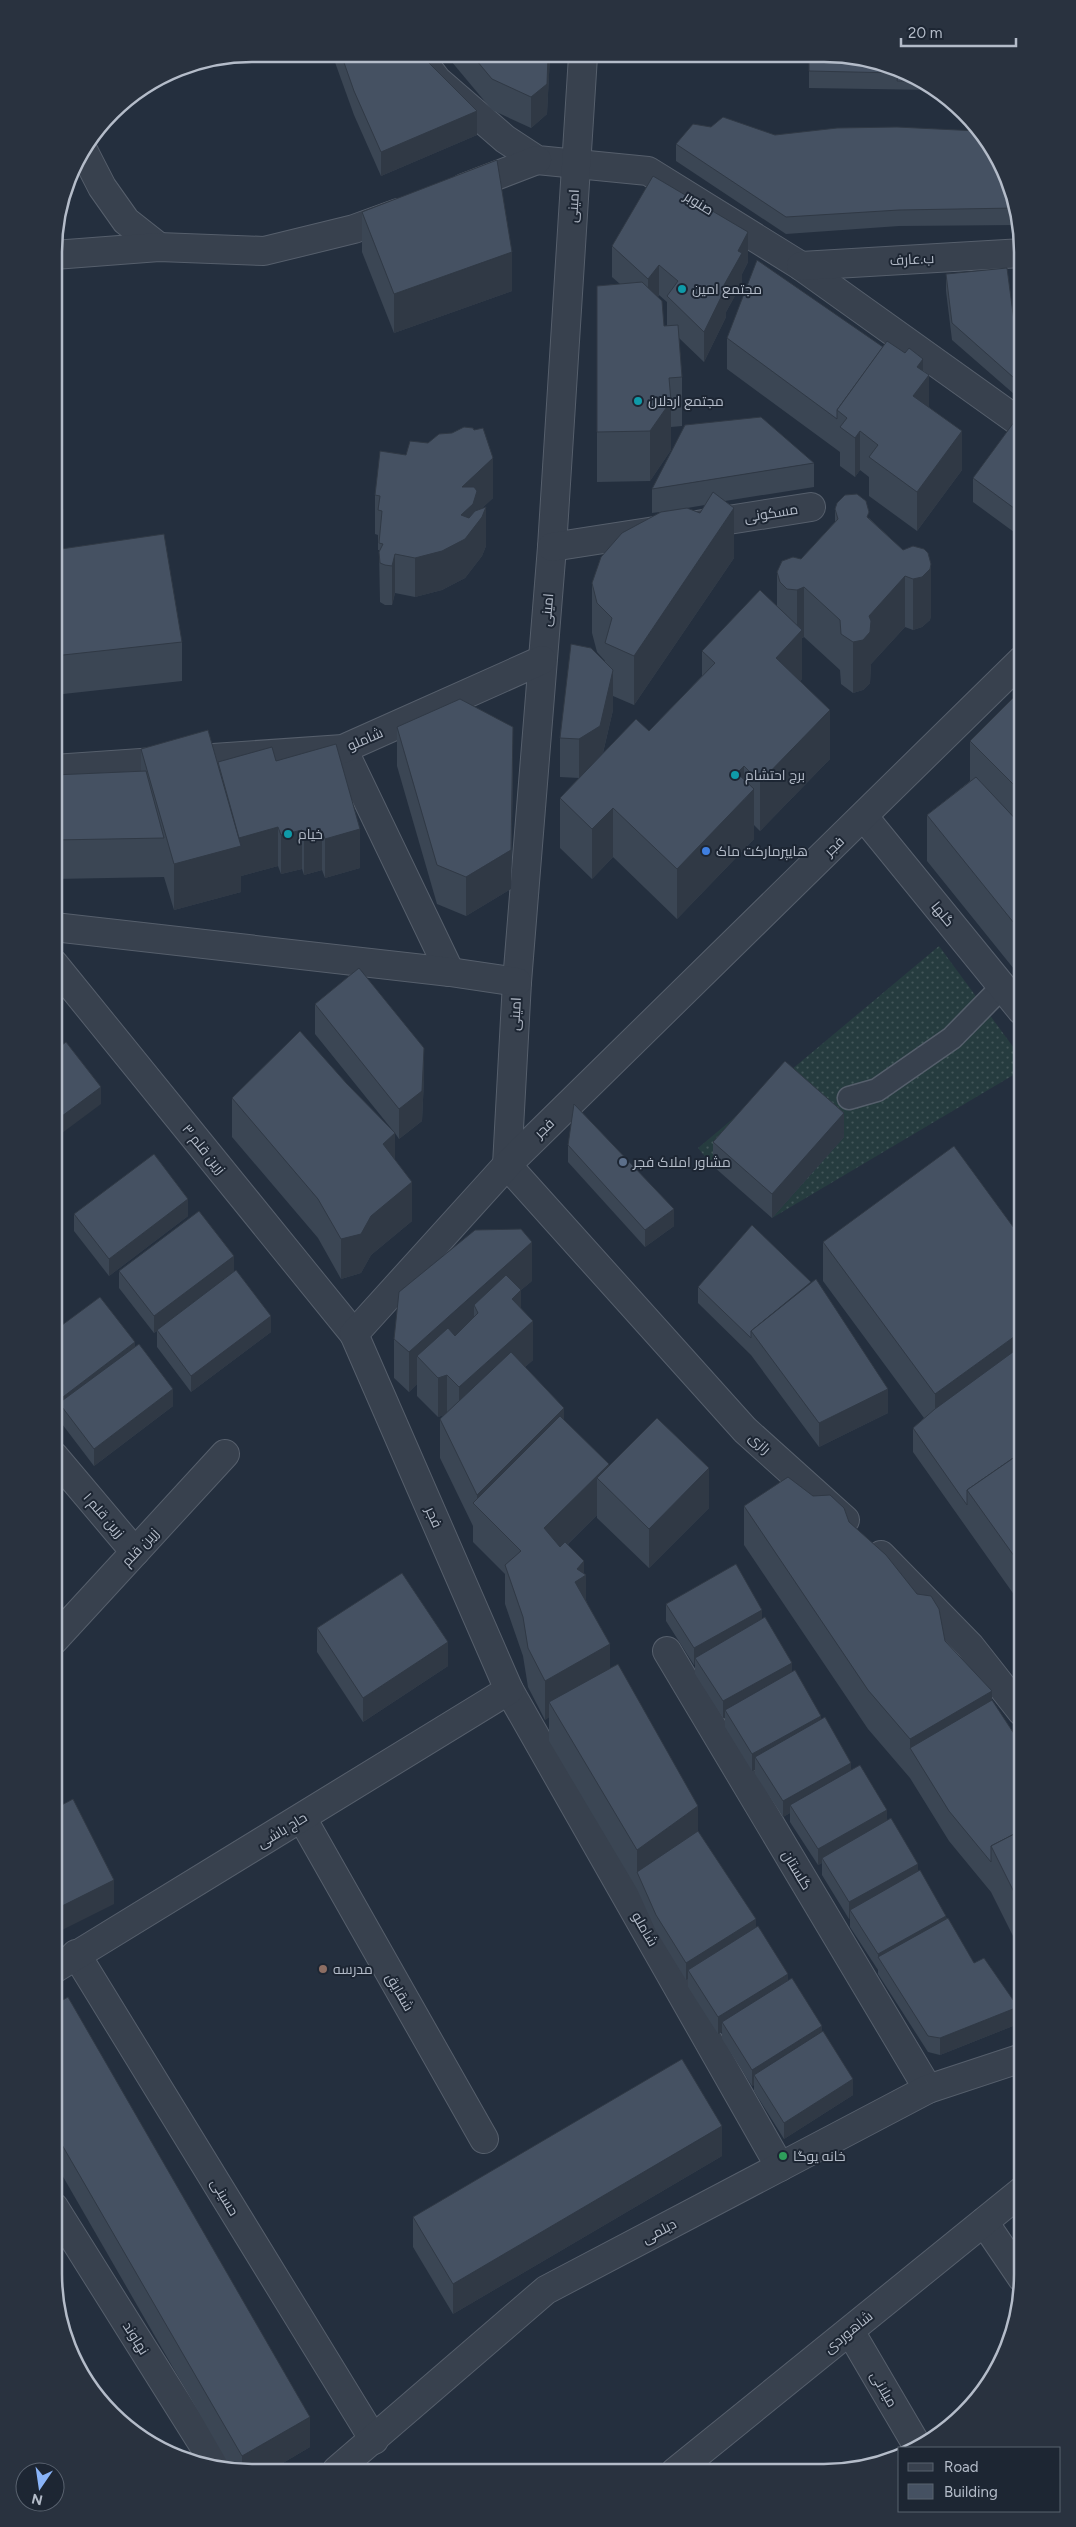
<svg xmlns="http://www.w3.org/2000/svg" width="1076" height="2527" viewBox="0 0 1076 2527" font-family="Figtree,Cairo,sans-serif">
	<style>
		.grass { fill: url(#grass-dots) }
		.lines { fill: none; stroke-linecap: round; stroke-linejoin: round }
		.service-casing { stroke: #565f6c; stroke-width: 25 }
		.minor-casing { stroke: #565f6c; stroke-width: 30 }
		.tertiary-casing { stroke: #565f6c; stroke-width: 30 }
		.service { stroke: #38414e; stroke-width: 22 }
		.minor { stroke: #38414e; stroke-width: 28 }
		.tertiary { stroke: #38414e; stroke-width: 28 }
		.wall { fill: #3b4654; fill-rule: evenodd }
		.shaded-wall { fill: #303945 }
		.building { fill: #455162; stroke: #303945 }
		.culture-dot { fill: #0f9aa8; stroke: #1d2633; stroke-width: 2 }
		.shop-dot { fill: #3f7fe0; stroke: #1d2633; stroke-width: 2 }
		.service-dot { fill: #5c6f8a; stroke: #1d2633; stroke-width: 2 }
		.education-dot { fill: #8d6e63; stroke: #1d2633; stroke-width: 2 }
		.leisure-dot { fill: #2e9e5b; stroke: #1d2633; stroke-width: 2 }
		.labels { text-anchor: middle; stroke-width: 4; stroke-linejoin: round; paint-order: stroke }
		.street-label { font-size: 14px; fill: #b4bcc9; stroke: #1d2633 }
		.poi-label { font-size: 14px; fill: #b4bcc9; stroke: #1d2633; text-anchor: start }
		.rim { fill: none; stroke: #b4bcc9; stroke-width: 2.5 }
	</style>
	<defs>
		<pattern id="grass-dots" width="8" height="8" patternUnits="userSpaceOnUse" patternTransform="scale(1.25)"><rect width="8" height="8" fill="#263c3f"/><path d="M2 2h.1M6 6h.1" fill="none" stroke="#435659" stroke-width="1.8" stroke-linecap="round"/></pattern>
	</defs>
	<rect width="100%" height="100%" fill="#242f3e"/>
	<polygon class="grass" points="939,946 1022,1059 1022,1070 772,1218 844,1137 785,1086 713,1166 698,1148"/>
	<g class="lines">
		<defs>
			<polyline id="service" points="849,1098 877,1090 952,1038 1002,987"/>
			<g id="minor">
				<polyline points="418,55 437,80 505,139 537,160 648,171 801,266 1022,424"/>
				<polyline points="583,56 552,547 517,982 507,1165 745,1430 845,1520"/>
				<polyline points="84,152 102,187 126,221 159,247"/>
				<polyline points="464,188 537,160"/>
				<polyline points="54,255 159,247 264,251 354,229 398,213"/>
				<polyline points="801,266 1022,253"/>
				<polyline points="697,525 811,507"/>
				<polyline points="552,547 655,531"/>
				<polyline points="343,749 450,972"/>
				<polyline points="54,769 343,749 542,660"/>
				<polyline points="864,817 1022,1011"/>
				<polyline points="54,927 450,972 517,982"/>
				<polyline points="54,964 354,1334"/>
				<polyline points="54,1456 135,1552"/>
				<polyline points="881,1555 970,1646 1022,1712"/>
				<polyline points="54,1640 225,1454"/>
				<polyline points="667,1651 928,2089"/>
				<polyline points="509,1690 780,2167"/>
				<polyline points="302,1818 484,2139"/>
				<polyline points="76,1954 374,2440"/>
				<polyline points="54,2207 219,2470"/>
				<polyline points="984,2222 1022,2278"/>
				<polyline points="850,2331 918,2447"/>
				<polyline points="675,2472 1022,2191"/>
			</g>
			<g id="tertiary">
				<polyline points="54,1969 509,1690 354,1334 507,1165 1022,660"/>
				<polyline points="337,2470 546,2290 928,2089 1022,2058"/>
			</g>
		</defs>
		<use href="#service" class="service-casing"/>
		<use href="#minor" class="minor-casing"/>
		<use href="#tertiary" class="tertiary-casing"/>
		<use href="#service" class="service"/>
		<use href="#minor" class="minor"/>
		<use href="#tertiary" class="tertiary"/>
	</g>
	<g class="wall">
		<polygon points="332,54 421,55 477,135 381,176 354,115"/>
		<polygon points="446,55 550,56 547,114 531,128 492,110"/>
		<polygon points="809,57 912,74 934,90 809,88"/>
		<polygon points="711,127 775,135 1016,201 1019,225 899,226 786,234 676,161 676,144"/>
		<polygon points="362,212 512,291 394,333 362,252"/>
		<path d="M 612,246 L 748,262 L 742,274 L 742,283 L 726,312 L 726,317 L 704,362 L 679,338 L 682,377 L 682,426 L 671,427 L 671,450 L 650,481 L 597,482 L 597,286 L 620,284 L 612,277 ZM 659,295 L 667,302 L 667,326 L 664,326 L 658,297 Z"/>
		<polygon points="946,274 1014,321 1022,320 1022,401 952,340 946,291"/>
		<polygon points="727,338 883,347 923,371 929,407 962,470 917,531 869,496 869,477 860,470 855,477 840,466 840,452 727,369"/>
		<polygon points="1022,415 1022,538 973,502 973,478"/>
		<polygon points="406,455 493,498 482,508 486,546 482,556 465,578 442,590 415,597 395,593 392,605 385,605 380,602 379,550 378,550 378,535 375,534 375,495"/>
		<path d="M 814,463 L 814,487 L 725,501 L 734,558 L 634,705 L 613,696 L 613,710 L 603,753 L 649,731 L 702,676 L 702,651 L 777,606 L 777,572 L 801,559 L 835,522 L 835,509 L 869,518 L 903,550 L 931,615 L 930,620 L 922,627 L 913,630 L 905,627 L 871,664 L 870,683 L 863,690 L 853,693 L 841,684 L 840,670 L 804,637 L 802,638 L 802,679 L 800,681 L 830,759 L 760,831 L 754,825 L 754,839 L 677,919 L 613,857 L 592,879 L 560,848 L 560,798 L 579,778 L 560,777 L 560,738 L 605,663 L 605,661 L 597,652 L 592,633 L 592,583 L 660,512 L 652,513 L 652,489 ZM 705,505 L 700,513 L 675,510 Z"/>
		<polygon points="54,550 182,642 182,681 54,695"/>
		<polygon points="1022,689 1022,979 927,861 927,815 970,781 970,741"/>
		<polygon points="397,727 513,766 511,889 466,916 437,904 397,766"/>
		<polygon points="141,749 218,762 276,761 360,868 325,878 322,870 304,875 302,869 281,874 278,866 241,876 241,892 174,910 164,877 54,879 54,775 141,771"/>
		<polygon points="315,1004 424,1079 422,1121 399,1139 395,1133 395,1160 412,1221 371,1255 361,1273 341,1279 318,1238 232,1137 232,1098 347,1084 394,1132 315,1034"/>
		<polygon points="844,1137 772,1218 713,1166 713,1142"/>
		<polygon points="568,1145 674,1226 645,1247 568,1162"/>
		<polygon points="74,1214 188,1216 109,1276 74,1231"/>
		<polygon points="1022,1239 1022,1606 913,1452 913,1428 924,1418 823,1281 823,1242"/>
		<polygon points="119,1271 234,1272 271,1332 191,1392 157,1347 157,1331 154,1333 119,1288"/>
		<polygon points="532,1281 521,1290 521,1308 533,1360 525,1367 564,1420 609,1467 709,1508 649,1568 597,1518 597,1515 568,1544 584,1574 586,1600 610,1669 698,1832 788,1981 822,2032 853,2095 784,2139 754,2091 754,2085 752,2086 722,2039 722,2032 718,2034 688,1987 688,1979 686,1980 656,1931 637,1889 549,1741 549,1717 545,1720 528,1687 523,1656 505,1604 505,1574 473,1542 473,1526 440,1458 440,1419 444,1415 438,1417 417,1396 417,1384 409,1392 394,1378 394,1339"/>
		<polygon points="698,1287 888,1413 819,1447 751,1355 698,1303"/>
		<polygon points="54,1331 135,1347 173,1406 94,1466 59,1420 59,1416 55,1419 54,1418"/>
		<polygon points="813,1496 849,1522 992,1700 1022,1746 1022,1954 991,1892 949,1841 910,1778 868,1729 744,1545 744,1506"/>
		<polygon points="666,1604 762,1619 792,1672 821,1719 851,1770 887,1820 974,1963 1018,2024 940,2055 928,2052 878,1974 878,1970 850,1927 850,1918 849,1919 822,1875 822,1863 818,1865 790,1822 790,1813 783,1817 755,1774 755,1770 752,1771 725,1727 725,1717 723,1718 695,1674 695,1664 694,1665 666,1621"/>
		<polygon points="317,1628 448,1666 363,1722 317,1652"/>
		<polygon points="54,2005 310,2447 271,2470 232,2470 54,2161"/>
		<polygon points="722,2156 453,2314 413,2247 413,2217"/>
	</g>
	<g class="shaded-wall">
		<polygon points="548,56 550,56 547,114 531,128 531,97"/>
		<polygon points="477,111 477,135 381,176 381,152"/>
		<polygon points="748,232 748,262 742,274 742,283 726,312 726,317 704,362 704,332 724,285 738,251"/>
		<polygon points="512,252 512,291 394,333 394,294"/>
		<polygon points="659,265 659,295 648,310 648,279"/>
		<polygon points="923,359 923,382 929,375 929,414 913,396 917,367"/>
		<polygon points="671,401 671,450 650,481 650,431"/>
		<polygon points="860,431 860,470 855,477 855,438"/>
		<polygon points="962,431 962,470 917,531 917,492"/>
		<polygon points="493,458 493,498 477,513 486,507 486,546 482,556 465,578 442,590 415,597 415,558 462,487"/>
		<polygon points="734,508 734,558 634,705 634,656"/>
		<polygon points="395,554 395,593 392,605 392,566"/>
		<polygon points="931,564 931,615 930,620 922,627 913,630 913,579"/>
		<polygon points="905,576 905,627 871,664 870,683 863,690 853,693 853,642 869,616"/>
		<polygon points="804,587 804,637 802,638 802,679 776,707 776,658 797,635 797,590"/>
		<polygon points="613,670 613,710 600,765 579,778 579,739"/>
		<polygon points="830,710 830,759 760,831 760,782"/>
		<polygon points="513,727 511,889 466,916 466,877"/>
		<polygon points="744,766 744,800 754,789 754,839 677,919 677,869 737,773"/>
		<polygon points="613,808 613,857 592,879 592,829"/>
		<polygon points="278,827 278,866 241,876 241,892 174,910 174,864 237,838"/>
		<polygon points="360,829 360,868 325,878 325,839"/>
		<polygon points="302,830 302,869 281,874 281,835"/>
		<polygon points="322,831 322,870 304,875 304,836"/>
		<polygon points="56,1032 56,1049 54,1050 54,1034"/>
		<polygon points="424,1048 424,1079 422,1121 399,1139 399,1109"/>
		<polygon points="101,1087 101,1104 54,1139 54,1122"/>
		<polygon points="844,1113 844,1137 772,1218 772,1194"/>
		<polygon points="395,1133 395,1172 383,1144"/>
		<polygon points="412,1182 412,1221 371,1255 361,1273 341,1279 341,1239"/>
		<polygon points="188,1199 188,1216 109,1276 109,1259"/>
		<polygon points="674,1209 674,1226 645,1247 645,1230"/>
		<polygon points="532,1242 532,1281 521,1290 521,1329 478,1313 474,1305 474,1333 417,1356 417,1384 409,1392 409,1352"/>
		<polygon points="234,1256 234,1273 154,1333 154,1316"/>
		<polygon points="271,1316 271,1332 191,1392 191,1376"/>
		<polygon points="533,1321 533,1360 459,1426 459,1387"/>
		<polygon points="1022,1331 1022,1370 935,1433 935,1394"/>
		<polygon points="135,1342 135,1359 59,1403 59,1416 55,1419 55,1403"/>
		<polygon points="447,1375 447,1414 438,1417 438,1378"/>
		<polygon points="173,1389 173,1406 94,1466 94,1449"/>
		<polygon points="888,1389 888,1413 819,1447 819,1423"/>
		<polygon points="564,1408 564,1447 477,1507 477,1495"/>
		<polygon points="609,1464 609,1490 597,1478 597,1515 544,1567 544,1528"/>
		<polygon points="709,1468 709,1508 649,1568 649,1529"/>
		<polygon points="584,1561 584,1576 586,1575 586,1614 575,1582 577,1569"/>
		<polygon points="762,1610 762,1627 695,1658 695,1664 694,1665 694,1648"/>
		<polygon points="448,1642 448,1666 363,1722 363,1698"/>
		<polygon points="610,1644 610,1683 549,1702 549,1717 545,1720 545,1681"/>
		<polygon points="792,1663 792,1680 725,1710 725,1717 723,1718 723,1701"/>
		<polygon points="992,1691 992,1730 910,1748 910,1739"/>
		<polygon points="821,1716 821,1733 755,1757 755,1770 752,1771 752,1754"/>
		<polygon points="851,1763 851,1780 790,1805 790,1813 783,1817 783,1801"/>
		<polygon points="698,1806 698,1845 637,1872 637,1889 637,1850"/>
		<polygon points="887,1810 887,1827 822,1858 822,1863 818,1865 818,1849"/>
		<polygon points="918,1864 918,1881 850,1910 850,1918 849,1919 849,1902"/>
		<polygon points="114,1880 114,1904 54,1934 54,1910"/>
		<polygon points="946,1916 946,1932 878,1957 878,1970 878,1954"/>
		<polygon points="756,1919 756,1936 688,1970 688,1979 686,1980 686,1963"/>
		<polygon points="788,1974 788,1991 722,2022 722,2032 718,2034 718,2017"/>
		<polygon points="1018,2007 1018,2024 940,2055 940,2038"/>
		<polygon points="822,2026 822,2042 754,2075 754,2085 752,2086 752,2070"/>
		<polygon points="853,2079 853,2095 784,2139 784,2123"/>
		<polygon points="722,2126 722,2156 453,2314 453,2284"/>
		<polygon points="310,2417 310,2447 271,2470 242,2470 242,2456"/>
	</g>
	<g class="building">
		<polygon points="341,54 421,55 477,111 381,152 354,91"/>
		<polygon points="472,55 548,56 547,84 531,97 492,79"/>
		<polygon points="809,57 862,58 898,70 897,73 809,71"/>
		<polygon points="899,70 912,74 921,81 897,81"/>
		<polygon points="723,117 775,135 837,128 897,127 978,131 996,153 1016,201 1016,208 899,210 786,217 676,144 693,124 711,127"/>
		<polygon points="497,160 512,252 394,294 362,212"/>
		<polygon points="653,176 748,232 738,251 742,253 724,285 726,287 704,332 667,296 678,281 659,265 648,279 612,246"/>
		<polygon points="757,260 883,347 837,410 837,419 727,338"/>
		<polygon points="1007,268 1014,321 1022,320 1022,385 952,323 946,274"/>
		<polygon points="642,282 662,301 664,326 678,325 682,377 669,378 671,401 650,431 597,432 597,286"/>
		<polygon points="887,341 905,353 909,348 923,359 917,367 929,375 913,396 962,431 917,492 869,457 878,445 860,431 855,438 840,427 847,418 837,410"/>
		<polygon points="1020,414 1022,415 1022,514 973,478"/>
		<polygon points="761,417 814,463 652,489 685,425"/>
		<polygon points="464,427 473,428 474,430 483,428 493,458 462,487 474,487 477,491 473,504 461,515 469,518 475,511 486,507 482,517 465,539 442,551 415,558 395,554 392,566 385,565 380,563 379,552 383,544 379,543 382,511 378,510 380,496 375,495 380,451 406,455 410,441 428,443 439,434 452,433"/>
		<polygon points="713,492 734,508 634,656 605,643 612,618 597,603 592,583 601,557 622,533 661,512 687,508 700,513"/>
		<polygon points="857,494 866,501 869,512 867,517 903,550 913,546 924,549 928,553 931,564 930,569 922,577 913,579 905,576 869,616 871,621 870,632 863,640 853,642 841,634 840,620 804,587 797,590 787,589 780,582 777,572 782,561 793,557 801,559 838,519 835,509 837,503 845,495"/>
		<polygon points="164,534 182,642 54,656 54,550"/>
		<polygon points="760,590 802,630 776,658 830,710 760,782 744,766 737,773 754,789 677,869 613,808 592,829 560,798 636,719 649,731 715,663 702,651"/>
		<polygon points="571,644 591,648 613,670 600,726 579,739 560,738"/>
		<polygon points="1022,689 1022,793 970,741"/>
		<polygon points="460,699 513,727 511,850 466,877 437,865 397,727"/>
		<polygon points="208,730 241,846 174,864 141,749"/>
		<polygon points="336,744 360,829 325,839 322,831 304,836 302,830 281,835 278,827 239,838 218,762 272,747 276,761"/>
		<polygon points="146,771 164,838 54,840 54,775"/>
		<polygon points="976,777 1022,826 1022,933 927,815"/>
		<polygon points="359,968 424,1048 422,1091 399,1109 315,1004"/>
		<polygon points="300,1031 347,1084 395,1133 383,1144 412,1182 371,1216 361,1234 341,1239 318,1199 232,1098"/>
		<polygon points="66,1042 101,1087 54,1122 54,1051"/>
		<polygon points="785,1061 844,1113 772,1194 713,1142"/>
		<polygon points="574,1104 674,1209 645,1230 568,1145"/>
		<polygon points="954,1146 1022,1239 1022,1331 935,1394 823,1242"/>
		<polygon points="154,1154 188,1199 109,1259 74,1214"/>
		<polygon points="199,1211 234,1256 154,1316 119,1271"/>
		<polygon points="752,1225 811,1282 751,1331 751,1338 698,1287"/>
		<polygon points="521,1229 532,1242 409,1352 394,1339 399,1292 475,1230"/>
		<polygon points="236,1270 271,1316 191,1376 157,1330"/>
		<polygon points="506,1275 521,1290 512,1299 533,1321 459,1387 447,1375 438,1378 417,1356 448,1328 455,1336 478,1313 474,1305"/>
		<polygon points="816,1279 888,1389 819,1423 751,1331"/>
		<polygon points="100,1297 135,1342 55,1403 54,1401 54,1331"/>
		<polygon points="139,1344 173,1389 94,1449 59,1403"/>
		<polygon points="1017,1349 1022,1356 1022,1452 967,1490 967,1505 913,1428 935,1409"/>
		<polygon points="511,1352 564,1408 477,1495 440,1419"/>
		<polygon points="560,1416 609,1464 544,1528 560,1547 565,1542 584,1561 577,1569 586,1575 575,1582 610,1644 545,1681 528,1648 523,1617 505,1565 521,1551 473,1503"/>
		<polygon points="657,1418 709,1468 649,1529 597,1478"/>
		<polygon points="1022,1452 1022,1567 967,1490"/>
		<polygon points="788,1477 813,1496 830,1495 844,1508 849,1522 886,1555 917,1594 931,1596 939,1609 945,1641 992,1691 910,1739 868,1690 744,1506"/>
		<polygon points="736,1564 762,1610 694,1648 666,1604"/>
		<polygon points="402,1573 448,1642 363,1698 317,1628"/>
		<polygon points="765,1617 792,1663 723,1701 695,1658"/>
		<polygon points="618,1664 698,1806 637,1850 549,1702"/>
		<polygon points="795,1670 821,1716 752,1754 725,1710"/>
		<polygon points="992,1700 1022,1746 1022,1830 991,1846 991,1862 949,1811 910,1748"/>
		<polygon points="825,1717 851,1763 783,1801 755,1757"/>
		<polygon points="860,1765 887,1810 818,1849 790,1805"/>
		<polygon points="73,1799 114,1880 54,1910 54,1809"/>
		<polygon points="891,1818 918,1864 849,1902 822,1858"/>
		<polygon points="1022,1830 1022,1908 991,1846"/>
		<polygon points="698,1831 756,1919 686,1963 656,1915 637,1872"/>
		<polygon points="920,1870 946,1916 878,1954 850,1910"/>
		<polygon points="948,1918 974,1963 984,1958 1018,2007 940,2038 928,2036 878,1957"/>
		<polygon points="758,1926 788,1974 718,2017 688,1970"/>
		<polygon points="792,1978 822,2026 752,2070 722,2022"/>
		<polygon points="68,1997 310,2417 242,2456 54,2131 54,2005"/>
		<polygon points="823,2031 853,2079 784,2123 754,2075"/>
		<polygon points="682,2059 722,2126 453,2284 413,2217"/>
	</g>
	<g class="culture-dot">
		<circle cx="682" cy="289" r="5"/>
		<circle cx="638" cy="401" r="5"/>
		<circle cx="735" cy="775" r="5"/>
		<circle cx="288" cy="834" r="5"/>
	</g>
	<circle class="shop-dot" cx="706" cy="851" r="5"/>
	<circle class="service-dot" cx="623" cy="1162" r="5"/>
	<circle class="education-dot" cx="323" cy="1969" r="5"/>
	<circle class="leisure-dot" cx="783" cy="2156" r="5"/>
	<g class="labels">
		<g class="street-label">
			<text transform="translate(699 203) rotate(32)" y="5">صنوبر</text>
			<text transform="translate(573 206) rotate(-87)" y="5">امینی</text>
			<text transform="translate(912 259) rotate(-3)" y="5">ب.عارف</text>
			<text transform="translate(771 513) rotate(-9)" y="5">مسکونی</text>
			<text transform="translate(547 610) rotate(-85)" y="5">امینی</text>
			<text transform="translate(365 739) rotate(-24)" y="5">شاملو</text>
			<text transform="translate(834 846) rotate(-44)" y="5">فجر</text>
			<text transform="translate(943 914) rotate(51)" y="5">گلها</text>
			<text transform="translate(515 1014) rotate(-87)" y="5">امینی</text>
			<text transform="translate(544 1128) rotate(-44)" y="5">فجر</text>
			<text transform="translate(204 1149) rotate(51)" y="5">زرین قلم ۳</text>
			<text transform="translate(760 1443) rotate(42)" y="5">رازی</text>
			<text transform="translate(104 1515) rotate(49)" y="5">زرین قلم ۱</text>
			<text transform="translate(434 1517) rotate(66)" y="5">فجر</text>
			<text transform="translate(140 1547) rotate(-47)" y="5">زرین قلم</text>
			<text transform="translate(282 1830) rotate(-31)" y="5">حاج باشی</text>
			<text transform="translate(797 1870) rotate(59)" y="5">گلستان</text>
			<text transform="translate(645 1929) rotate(60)" y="5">شاملو</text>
			<text transform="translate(400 1992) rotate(60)" y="5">شقایق</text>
			<text transform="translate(225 2197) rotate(59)" y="5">حسینی</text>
			<text transform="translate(659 2231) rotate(-28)" y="5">دیلمی</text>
			<text transform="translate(848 2332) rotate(-39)" y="5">شاهوردی</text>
			<text transform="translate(136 2338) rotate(58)" y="5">نهاوند</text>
			<text transform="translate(884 2389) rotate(60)" y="5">میلانی</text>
		</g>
		<g class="poi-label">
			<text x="692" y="294">مجتمع امین</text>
			<text x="648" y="406">مجتمع اردلان</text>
			<text x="745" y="780">برج احتشام</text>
			<text x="298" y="839">خیام</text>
			<text x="716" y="856">هایپرمارکت ماک</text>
			<text x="633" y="1167">مشاور املاک فجر</text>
			<text x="333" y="1974">مدرسه</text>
			<text x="793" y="2161">خانه یوگا</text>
		</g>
	</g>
	<path d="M0 0H1076V2527H0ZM252 62H824A190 190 0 0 1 1014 252V2274A190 190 0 0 1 824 2464H252A190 190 0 0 1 62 2274V252A190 190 0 0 1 252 62Z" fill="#29323f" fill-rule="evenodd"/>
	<path class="rim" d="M252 62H824A190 190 0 0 1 1014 252V2274A190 190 0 0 1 824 2464H252A190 190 0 0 1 62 2274V252A190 190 0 0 1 252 62Z"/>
	<rect x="898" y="2447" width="162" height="65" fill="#1d2633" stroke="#59626f"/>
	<rect x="908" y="2463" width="25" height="8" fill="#38414e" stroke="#59626f"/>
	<text x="944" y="2472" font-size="15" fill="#b4bcc9">Road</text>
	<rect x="908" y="2484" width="25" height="15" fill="#455162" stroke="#59626f"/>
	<text x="944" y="2497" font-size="15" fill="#b4bcc9">Building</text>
	<g transform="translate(40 2487) rotate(193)"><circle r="24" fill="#1d2633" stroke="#59626f"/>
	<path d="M0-4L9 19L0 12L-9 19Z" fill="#8ab4f8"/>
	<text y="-8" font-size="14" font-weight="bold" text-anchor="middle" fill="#b4bcc9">N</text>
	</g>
	<path d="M901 38v8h115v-8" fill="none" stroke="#b4bcc9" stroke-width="2.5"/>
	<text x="908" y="38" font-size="15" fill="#b4bcc9" stroke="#1d2633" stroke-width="4" paint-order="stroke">20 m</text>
</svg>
